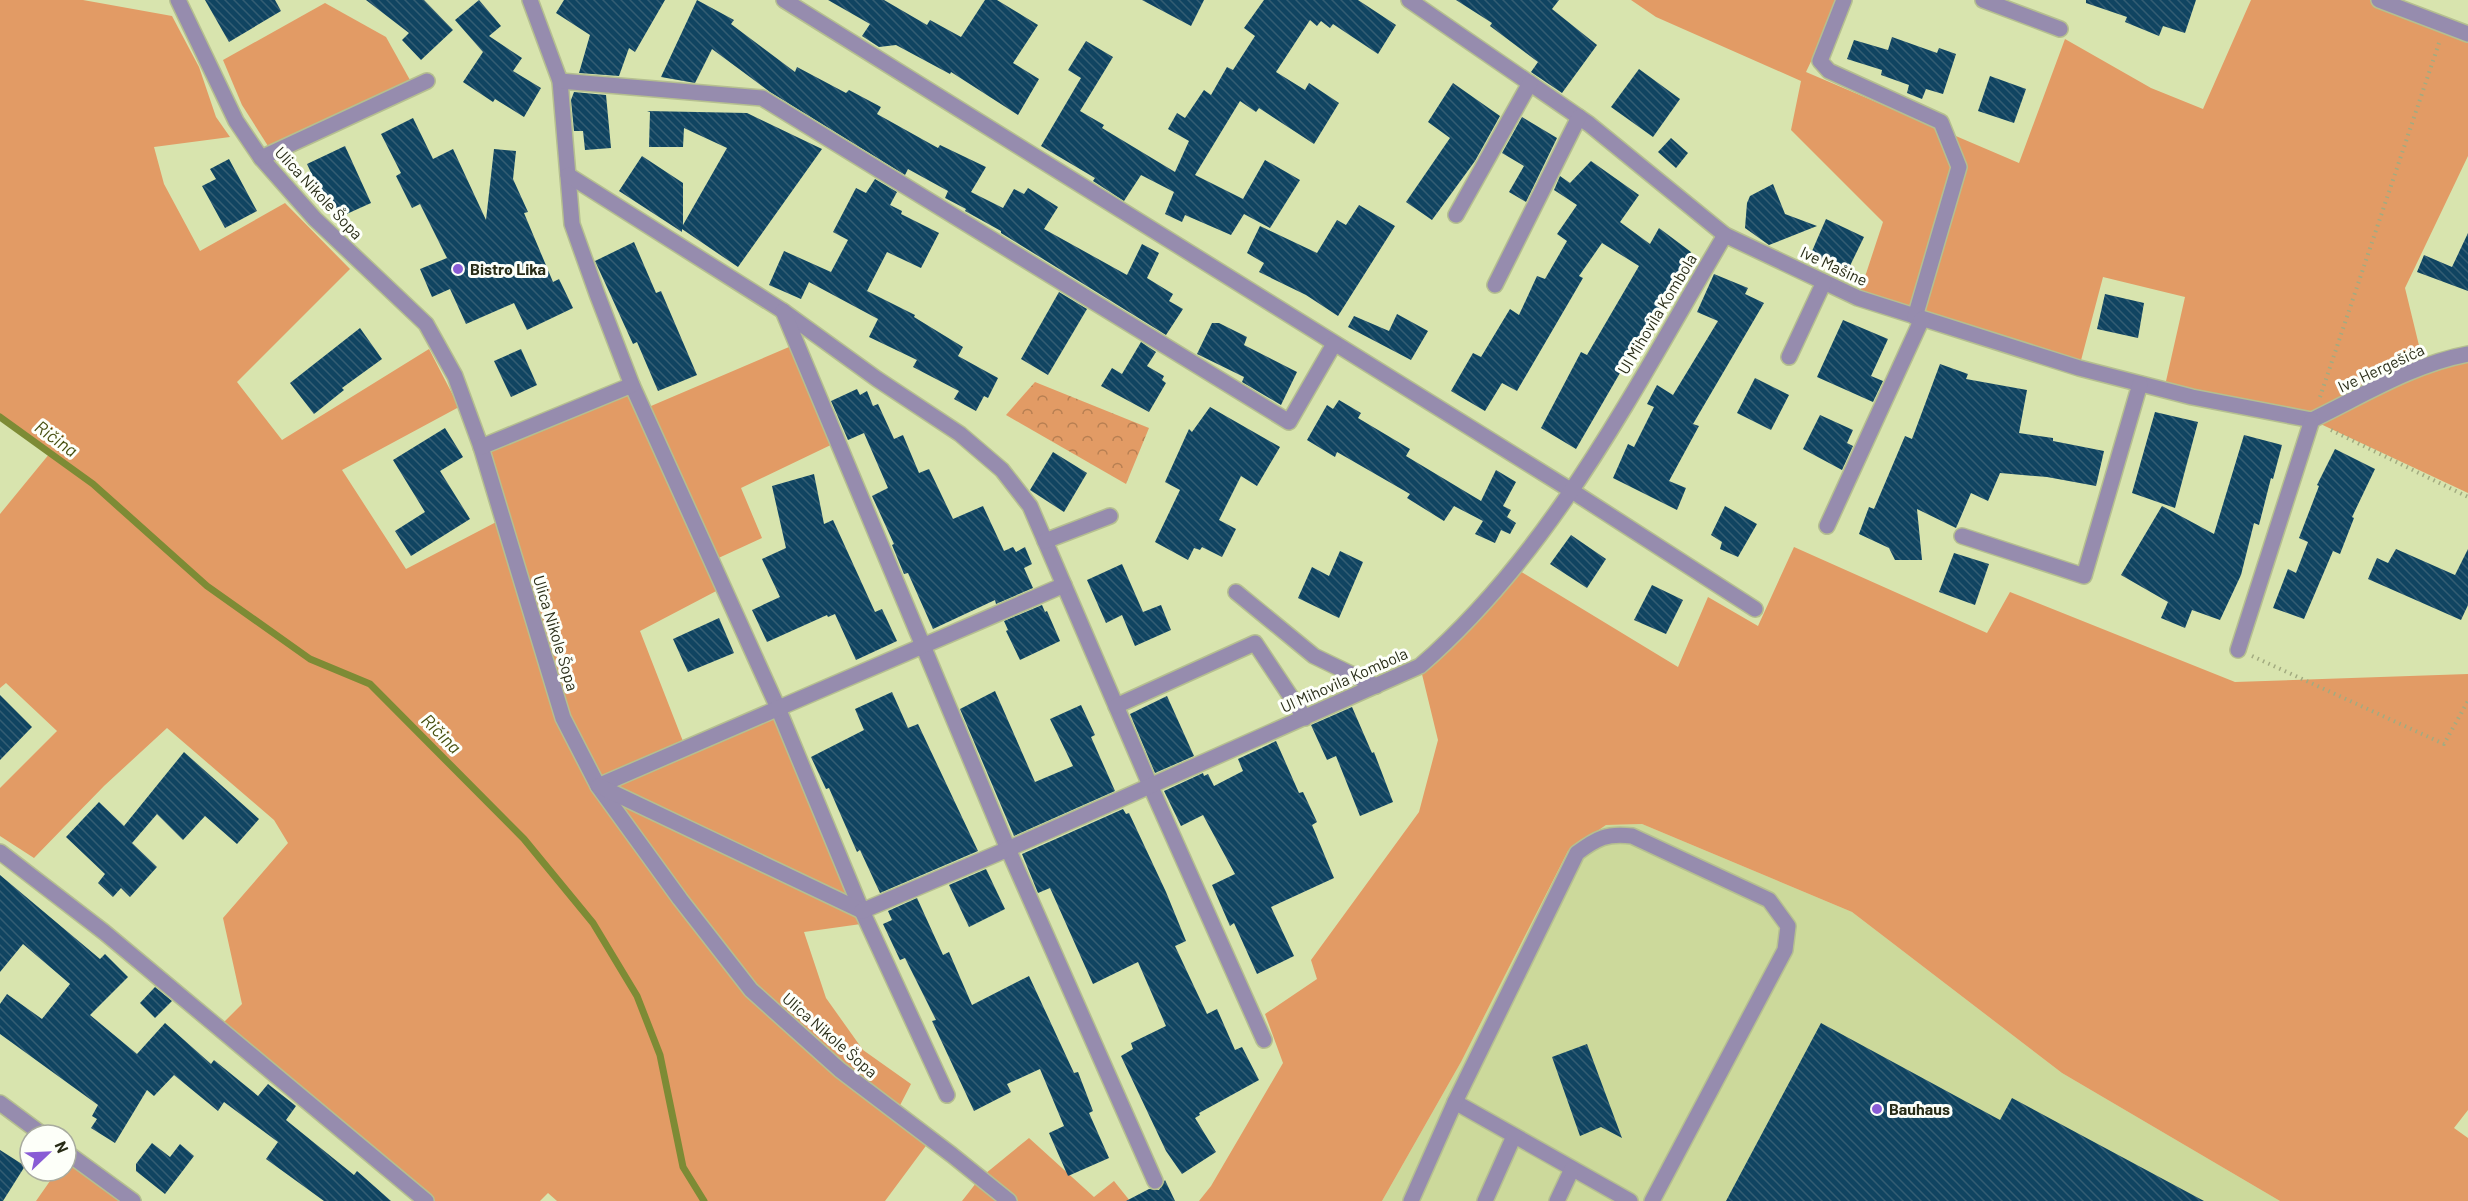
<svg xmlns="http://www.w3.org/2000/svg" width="2468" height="1201" viewBox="0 0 2468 1201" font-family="Barlow,sans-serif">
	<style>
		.built { fill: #ccd99b }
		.green { fill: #e29b65 }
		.forest { fill: url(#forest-crowns) }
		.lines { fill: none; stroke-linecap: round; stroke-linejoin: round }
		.stream { stroke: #7d8b35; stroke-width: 7 }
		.building { fill: url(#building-back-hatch) }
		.minor-casing { stroke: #b5bf90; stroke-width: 18 }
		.path { stroke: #a2ab80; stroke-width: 4; stroke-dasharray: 1.5 4.5; stroke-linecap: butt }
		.minor { stroke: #968cae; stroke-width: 15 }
		.poi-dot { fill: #895cd5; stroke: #fdfff9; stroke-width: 2 }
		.labels { text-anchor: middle; stroke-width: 6; stroke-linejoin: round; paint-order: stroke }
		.street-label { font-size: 16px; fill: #282c17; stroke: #fdfff9 }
		.poi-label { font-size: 16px; font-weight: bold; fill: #282c17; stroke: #fdfff9; text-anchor: start }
		.water-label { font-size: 18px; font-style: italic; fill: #454e0e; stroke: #fdfff9 }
	</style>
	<defs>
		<pattern id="forest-crowns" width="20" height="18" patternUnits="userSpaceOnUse" patternTransform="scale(1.5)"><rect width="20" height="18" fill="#e29b65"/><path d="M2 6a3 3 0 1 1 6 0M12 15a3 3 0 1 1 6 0" fill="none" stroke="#b77f52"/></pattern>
		<pattern id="building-back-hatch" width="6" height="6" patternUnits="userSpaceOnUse" patternTransform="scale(1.5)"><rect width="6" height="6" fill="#104461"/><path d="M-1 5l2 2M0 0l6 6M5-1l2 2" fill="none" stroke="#335d73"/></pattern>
	</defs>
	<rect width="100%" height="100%" fill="#d8e4ae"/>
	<polygon class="built" points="1642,824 1852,912 2062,1073 2280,1201 1382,1201 1461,1062 1568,851 1606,825"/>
	<g class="green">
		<polygon points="0,0 83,0 172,16 199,67 216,117 230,137 154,147 164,184 200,251 285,203 350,269 237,382 282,440 429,349 459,407 342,470 406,569 502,519 481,447 632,385 644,409 796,344 837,442 741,488 762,538 712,561 722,588 640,631 686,749 778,708 861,924 804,932 826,998 863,1050 911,1084 896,1113 931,1139 885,1201 557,1201 548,1193 540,1201 426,1201 218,1028 242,1004 223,918 288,843 274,820 167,728 104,786 34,858 0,836 0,788 57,731 6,683 0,688 0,514 50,453 0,417"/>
		<polygon points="1631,0 1840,0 1806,72 2019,163 2065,39 2151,88 2203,109 2251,0 2379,0 2468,34 2468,156 2405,288 2424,366 2468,354 2468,493 2312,420 2164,390 2185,297 2103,277 2079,368 1858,298 1883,222 1791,130 1801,81 1656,17"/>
		<polygon points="325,3 386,37 410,80 268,146 242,105 223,60"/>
		<polygon points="1794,547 1987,633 2010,592 2235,682 2468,674 2468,1110 2454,1128 2468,1138 2468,1201 2280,1201 2062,1073 1852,912 1642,824 1606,825 1568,851 1461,1062 1382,1201 1199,1201 1211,1186 1283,1063 1265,1014 1317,979 1311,960 1419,812 1438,740 1420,666 1515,568 1678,667 1708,597 1758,626"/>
		<polygon points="1029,1138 1094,1197 1114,1181 1130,1201 962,1201 980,1178"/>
		<polygon points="66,1159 133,1201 36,1201 57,1171 66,1171"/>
	</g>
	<polygon class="forest" points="1035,382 1149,428 1126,484 1006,415"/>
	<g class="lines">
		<polyline class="stream" points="0,417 93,484 207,586 310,659 370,684 524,839 593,923 637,996 660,1055 683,1167 704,1201"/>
	</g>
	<g class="building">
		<polygon points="205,0 275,0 281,11 229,42"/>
		<polygon points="366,0 424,0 453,30 421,60 402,40 409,33"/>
		<polygon points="479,0 501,26 489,36 522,58 513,71 541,88 524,117 495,99 493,102 463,82 483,52 455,20"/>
		<polygon points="564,0 665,0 635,52 629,48 619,76 579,73 590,35 556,13"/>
		<polygon points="697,0 734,20 731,24 795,72 797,67 846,93 849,90 881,107 877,114 938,148 940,145 986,167 971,192 1003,208 1014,189 1024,194 1028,188 1058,207 1044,229 1127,275 1142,244 1159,253 1147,278 1173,294 1169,301 1183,309 1166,335 1001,233 1001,231 965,211 966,209 945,198 948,191 908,169 905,175 770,92 712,49 695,83 661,77"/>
		<polygon points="828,0 884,0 927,25 930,20 961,37 985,0 997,0 1038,25 1013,63 1039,79 1018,115 951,72 950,74 896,45 879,47 862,36 870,24"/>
		<polygon points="1142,0 1204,0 1191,26"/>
		<polygon points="1264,0 1358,0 1396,25 1378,54 1333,24 1330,28 1321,21 1317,26 1310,20 1276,72 1305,90 1309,83 1339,103 1314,144 1259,108 1256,112 1240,101 1195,175 1243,199 1265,160 1300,180 1270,228 1244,214 1231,235 1185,215 1182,222 1165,214 1174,192 1141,175 1124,201 1093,181 1095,178 1041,146 1081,78 1068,70 1086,41 1113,57 1080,111 1104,125 1102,128 1175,172 1189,141 1168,129 1177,113 1185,118 1204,90 1211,95 1227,67 1233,70 1255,36 1244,28"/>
		<polygon points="1456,0 1559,0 1552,9 1597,45 1562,93 1531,72 1538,62 1490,26 1492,23"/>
		<polygon points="2086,0 2196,0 2185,33 2163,26 2159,36 2125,22 2127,17 2086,3"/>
		<polygon points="1892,37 1937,53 1939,48 1956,54 1943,94 1926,89 1922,99 1907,93 1909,85 1881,75 1882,70 1847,59 1854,40 1888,50"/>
		<polygon points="1639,69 1680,99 1653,137 1611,107"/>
		<polygon points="1990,76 2026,89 2014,123 1978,111"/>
		<polygon points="1453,83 1500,116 1475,161 1432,220 1406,202 1450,138 1428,122"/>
		<polygon points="574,92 606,95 611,148 585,150 583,131 574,131 571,100"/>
		<polygon points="647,111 747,113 822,149 738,267 682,229 682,232 619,191 642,156 683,183 683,225 727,148 684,128 683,147 649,147 650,112"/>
		<polygon points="1522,117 1557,138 1526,202 1509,192 1524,166 1502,153"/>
		<polygon points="413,118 433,159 453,149 486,220 494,149 516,151 513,179 528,212 524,213 553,282 559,279 573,308 527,330 514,303 466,324 450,289 432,297 420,269 447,258 420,204 412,208 396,176 401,173 381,134"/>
		<polygon points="1671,138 1688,153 1676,168 1658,152"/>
		<polygon points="345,146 371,203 340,217 330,195 323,198 307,164"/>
		<polygon points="229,159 257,211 225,228 202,186 216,179 210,169"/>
		<polygon points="1591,161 1639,195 1620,222 1650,244 1659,228 1691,252 1662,297 1668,300 1634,355 1631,354 1576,449 1541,428 1581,352 1587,355 1639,266 1602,243 1579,276 1583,278 1517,391 1502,383 1485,411 1451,391 1473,353 1481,357 1510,309 1519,315 1537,276 1545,279 1567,241 1557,234 1577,205 1554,190 1560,176 1570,183"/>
		<polygon points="875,179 897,192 890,205 902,211 901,214 939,233 921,268 887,252 867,291 915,315 914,317 963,347 958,356 998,378 988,398 984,396 976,411 954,399 959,391 913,367 917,360 869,337 878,319 809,282 801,299 769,285 784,251 831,272 848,240 833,232 856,188 866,193"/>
		<polygon points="1773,184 1785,214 1817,226 1769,245 1745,228 1747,203 1750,196"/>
		<polygon points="1359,205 1395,226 1338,316 1306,295 1259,272 1264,263 1247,253 1260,226 1317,253 1337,220 1346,225"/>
		<polygon points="1826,219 1864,237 1846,274 1809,258"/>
		<polygon points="2468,233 2468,291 2417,272 2424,255 2452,267"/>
		<polygon points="634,242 656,293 661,291 697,375 658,391 637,342 633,344 595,261"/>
		<polygon points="1714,274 1748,288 1745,294 1764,303 1693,424 1699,426 1669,481 1686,488 1677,510 1613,478 1628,444 1634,447 1654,407 1647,404 1657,385 1673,395 1718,321 1697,312"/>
		<polygon points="1059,292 1087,309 1048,375 1021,359"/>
		<polygon points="2105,294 2144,303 2138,338 2097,329"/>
		<polygon points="1397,314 1428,331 1411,360 1348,327 1354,316 1389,331"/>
		<polygon points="1843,320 1888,339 1871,376 1883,381 1873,402 1817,377"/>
		<polygon points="1212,323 1219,323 1247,337 1244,345 1297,372 1281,405 1242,382 1244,377 1197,354"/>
		<polygon points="360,328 382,359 342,388 344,390 314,414 290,383"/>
		<polygon points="1141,342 1156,352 1147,366 1164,376 1162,380 1166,383 1149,412 1101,386 1112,368 1122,374"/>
		<polygon points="521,349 537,385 511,397 494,361"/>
		<polygon points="1940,364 1968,374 1966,379 2027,390 2019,433 2053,438 2053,441 2104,451 2096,486 2047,477 2000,473 1988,501 1971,493 1956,528 1917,509 1922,560 1895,560 1889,548 1859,534 1869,507 1874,509 1905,436 1912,439"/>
		<polygon points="1755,378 1789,395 1771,430 1737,413"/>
		<polygon points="857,389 860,395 867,391 873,406 878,404 894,439 903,435 919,473 929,469 953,519 983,506 1004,551 1013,547 1016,552 1025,547 1032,564 1024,568 1033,588 996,604 995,600 933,629 908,573 904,574 892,545 894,544 872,496 888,488 864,433 848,440 831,401"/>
		<polygon points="1339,400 1361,413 1358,418 1410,449 1406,456 1481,501 1496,470 1516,482 1503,506 1511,510 1507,517 1516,523 1510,534 1501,530 1495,543 1475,534 1483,521 1454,506 1444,521 1407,498 1410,494 1337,452 1335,457 1307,440 1327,405 1333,409"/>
		<polygon points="1210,407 1280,447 1257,486 1241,476 1219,520 1236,529 1222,557 1202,547 1200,550 1194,548 1188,560 1155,542 1180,490 1165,482 1189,429 1192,432"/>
		<polygon points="2155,412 2198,422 2175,508 2132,493"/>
		<polygon points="1820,415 1853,430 1847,443 1853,446 1842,470 1803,449"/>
		<polygon points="445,428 463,457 440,471 470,519 411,556 395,531 425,512 393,460"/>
		<polygon points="2244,435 2282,445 2273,479 2271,478 2259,525 2254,523 2241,575 2220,620 2192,610 2185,628 2161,618 2168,602 2121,575 2162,506 2214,534"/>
		<polygon points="2335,449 2375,469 2352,517 2354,518 2340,554 2333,551 2304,619 2273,608 2288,569 2296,573 2308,542 2299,538 2319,486 2317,485"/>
		<polygon points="1053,452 1087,473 1064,512 1030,490"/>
		<polygon points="814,474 824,524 833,520 875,612 882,609 897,641 856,660 835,614 828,617 827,615 767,642 752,610 780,597 762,559 786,548 772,486"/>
		<polygon points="1725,506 1757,524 1738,557 1720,549 1722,542 1711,535"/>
		<polygon points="1571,535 1606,559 1587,588 1550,564"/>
		<polygon points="2396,549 2455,575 2468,549 2468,605 2461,620 2368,579 2377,558 2388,563"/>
		<polygon points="1340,551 1363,562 1339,618 1298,598 1312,567 1329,576"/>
		<polygon points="1954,553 1989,564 1975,605 1939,592"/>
		<polygon points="1122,564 1143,612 1161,605 1171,630 1135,646 1122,615 1106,623 1087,580"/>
		<polygon points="1652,585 1683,600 1666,634 1634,620"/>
		<polygon points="1042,605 1045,612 1047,611 1060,641 1020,660 1006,631 1008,630 1004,621"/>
		<polygon points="719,618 734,653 688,672 673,639"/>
		<polygon points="995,691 1035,782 1073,766 1050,719 1081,705 1095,735 1091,737 1115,791 1014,836 960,709"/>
		<polygon points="892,692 908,728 918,724 978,851 880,893 860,850 857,852 829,788 826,789 811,757 864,730 855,709"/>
		<polygon points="0,695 32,727 0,760"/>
		<polygon points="1167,696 1194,756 1155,773 1130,714"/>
		<polygon points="1352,707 1372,753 1374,752 1393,802 1360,816 1336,756 1327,760 1311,725"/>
		<polygon points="1276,741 1299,793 1303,792 1317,822 1312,825 1334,878 1271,907 1294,956 1257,974 1234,923 1230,926 1212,885 1235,874 1203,815 1181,826 1164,791 1203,773 1204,776 1208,774 1214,786 1243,771 1238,759"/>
		<polygon points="184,752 259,819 237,844 205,816 183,840 157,814 132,843 157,867 130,897 121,888 113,897 98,883 105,874 66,837 99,802 124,826"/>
		<polygon points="1123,809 1126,814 1129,813 1166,892 1186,941 1175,946 1207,1014 1217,1009 1235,1050 1242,1047 1259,1080 1199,1113 1200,1115 1195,1118 1216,1152 1182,1174 1166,1151 1121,1056 1133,1049 1131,1043 1166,1026 1138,962 1093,984 1050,888 1038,893 1022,854"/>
		<polygon points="986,869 1005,909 969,927 949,885"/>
		<polygon points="0,875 100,959 105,954 128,977 90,1015 137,1054 165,1023 211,1064 214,1060 258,1096 268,1084 296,1106 286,1120 354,1175 357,1171 391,1201 324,1201 266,1159 278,1142 224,1102 218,1111 174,1075 154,1096 147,1090 115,1143 91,1128 97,1119 92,1116 98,1105 0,1034 0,1004 7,994 42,1019 70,984 23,944 0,972"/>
		<polygon points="917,898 943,955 949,952 972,1005 1029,976 1074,1073 1078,1072 1093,1111 1089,1113 1109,1158 1068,1176 1049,1133 1064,1126 1040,1069 1007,1084 1011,1092 974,1111 932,1021 936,1020 905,958 900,960 883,924 892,920 888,911"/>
		<polygon points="155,987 172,1001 155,1018 140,1003"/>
		<polygon points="1821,1023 2000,1120 2012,1098 2204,1201 1726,1201"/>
		<polygon points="1587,1044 1622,1138 1601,1127 1580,1136 1552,1057"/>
		<polygon points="152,1143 170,1157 180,1144 194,1156 165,1194 136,1171 136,1164"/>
		<polygon points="0,1150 25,1166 3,1201 0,1201"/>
		<polygon points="1165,1180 1175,1201 1126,1201 1149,1189 1159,1190"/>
	</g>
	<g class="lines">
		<defs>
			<g id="minor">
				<polyline points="178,0 236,121 261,158 315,219 426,324 455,376 481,447 563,718 598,786 680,899 751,990 840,1070 952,1155 1009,1201"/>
				<polyline points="530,0 560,81 572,224 597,294 632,385 778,708 862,911 947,1095"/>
				<polyline points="784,0 1572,491 1755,609"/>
				<polyline points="1409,0 1589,124 1725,235 1858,298 2079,368 2192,397 2312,420"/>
				<polyline points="1844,0 1820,61 1829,71 1941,122 1959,167 1915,317"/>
				<polyline points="1983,0 2060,29"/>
				<polyline points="2379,0 2468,34"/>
				<polyline points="560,81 762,98 1289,422 1334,344"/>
				<polyline points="261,158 427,81"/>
				<polyline points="568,175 783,311 877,379 960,434 1002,470 1030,506 1150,785 1264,1040"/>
				<polyline points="1456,215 1530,83"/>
				<polyline points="1495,285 1579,117"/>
				<polyline points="783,311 1008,849 1155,1181"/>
				<polyline points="1789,357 1824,282"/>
				<path d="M 2312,420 C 2362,396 2413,364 2468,354"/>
				<polyline points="481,447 632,385"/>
				<polyline points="1827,526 1922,319"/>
				<polyline points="1962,536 2084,576 2140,384"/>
				<polyline points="1045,541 1110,516"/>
				<polyline points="1236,592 1314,656 1376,686"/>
				<polyline points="2238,650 2312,420"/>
				<polyline points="1116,706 1255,643 1305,718"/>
				<polyline points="598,786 1064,585"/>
				<polyline points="599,786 862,911"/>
				<polyline points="0,852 104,932 426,1201"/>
				<path d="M 862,911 L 1008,849 L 1420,666 C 1555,549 1636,385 1725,235"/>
				<polyline points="1455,1102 1630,1201"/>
				<polyline points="0,1103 43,1135"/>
				<polyline points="66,1152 133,1201"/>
				<path d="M 1411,1201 L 1455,1102 L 1577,853 C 1597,838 1607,833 1632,836 L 1769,900 L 1788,926 L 1785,950 L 1652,1201"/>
				<polyline points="1485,1201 1514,1136"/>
				<polyline points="1557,1201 1572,1169"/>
			</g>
		</defs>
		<use href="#minor" class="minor-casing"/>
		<g class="path">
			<polyline points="2320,397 2439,43"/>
			<polyline points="2331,430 2468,497"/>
			<polyline points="2252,656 2444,744 2468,701"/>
		</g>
		<use href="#minor" class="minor"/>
	</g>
	<g class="poi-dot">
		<circle cx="458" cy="269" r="6"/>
		<circle cx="1877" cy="1109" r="6"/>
	</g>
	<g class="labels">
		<g class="street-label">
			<text transform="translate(319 193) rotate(47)" y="6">Ulica Nikole Šopa</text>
			<text transform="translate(1834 266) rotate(25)" y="6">Ive Mašine</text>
			<text transform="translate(1657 314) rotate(-59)" y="6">Ul Mihovila Kombola</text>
			<text transform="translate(2381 368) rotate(-25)" y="6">Ive Hergešića</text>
			<text transform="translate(556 633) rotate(73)" y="6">Ulica Nikole Šopa</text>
			<text transform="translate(1344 680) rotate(-24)" y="6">Ul Mihovila Kombola</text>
			<text transform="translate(830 1035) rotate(41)" y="6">Ulica Nikole Šopa</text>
		</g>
		<g class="poi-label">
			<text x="470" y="275">Bistro Lika</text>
			<text x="1889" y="1115">Bauhaus</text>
		</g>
		<g class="water-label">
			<text transform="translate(56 439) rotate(36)" y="6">Ričina</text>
			<text transform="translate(441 734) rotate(45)" y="6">Ričina</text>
		</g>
	</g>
	<g transform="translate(48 1153) rotate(67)"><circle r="28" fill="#fdfff9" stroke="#a8ab9f" stroke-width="1.5"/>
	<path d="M0-4.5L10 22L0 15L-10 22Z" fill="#895cd5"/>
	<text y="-9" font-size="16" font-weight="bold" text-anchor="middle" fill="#282c17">N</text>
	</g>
</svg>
